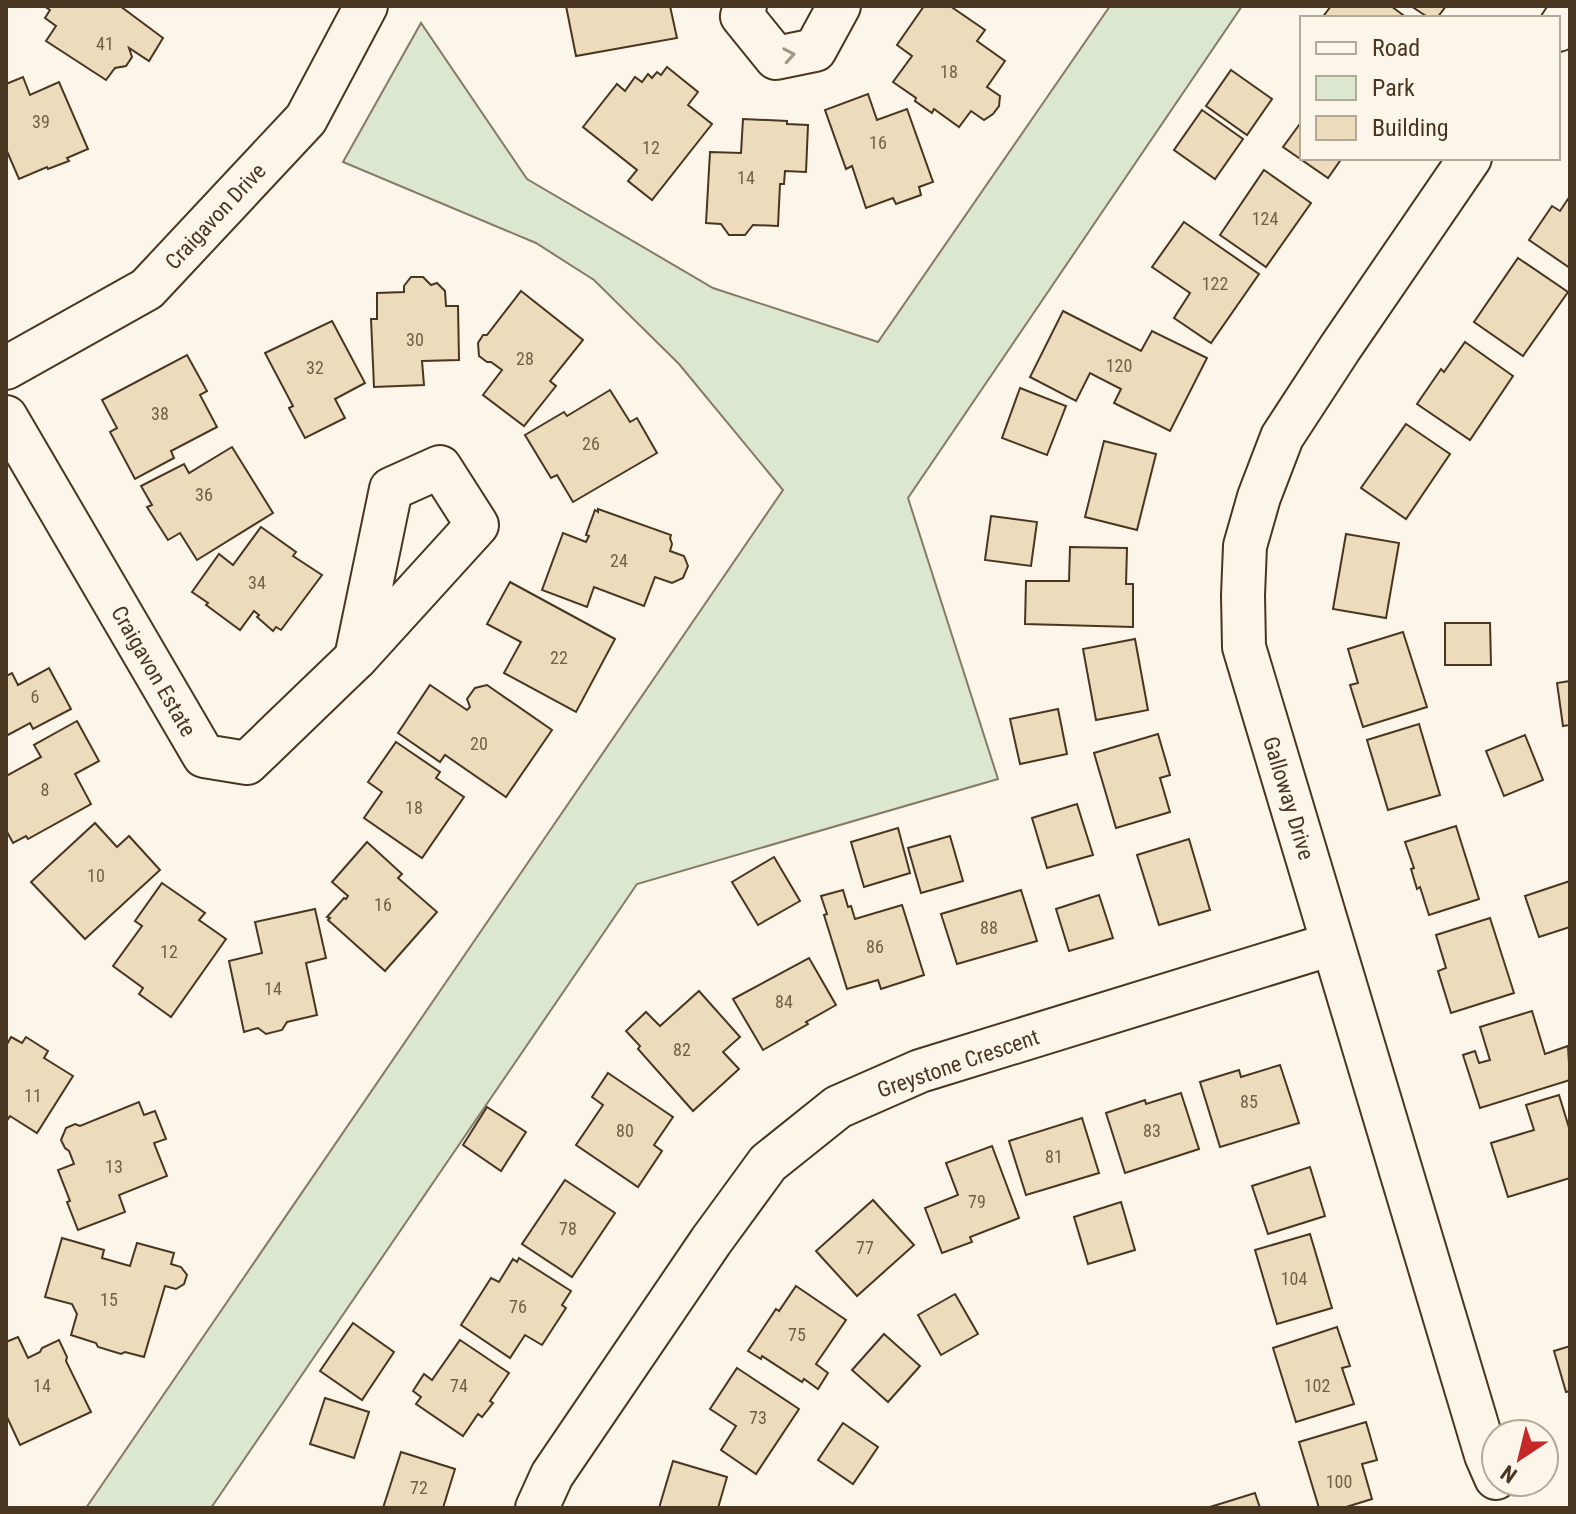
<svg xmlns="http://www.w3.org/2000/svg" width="1576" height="1514" viewBox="0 0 1576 1514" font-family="'Roboto Condensed',sans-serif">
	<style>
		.green { fill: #dce7d0; stroke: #887966; stroke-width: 2 }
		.building { fill: #ecdcbc; stroke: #4a3520; stroke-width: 2 }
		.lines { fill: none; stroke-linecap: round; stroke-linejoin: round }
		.minor-casing { stroke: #4a3520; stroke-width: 46 }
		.minor { stroke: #fbf6e9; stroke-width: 42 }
		.oneway { stroke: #a29684 }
		.labels { text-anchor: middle; stroke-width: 6; stroke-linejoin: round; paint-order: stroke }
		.number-label { font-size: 18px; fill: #725f47 }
		.street-label { font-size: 22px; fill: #4a3520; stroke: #fbf6e9 }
	</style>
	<rect width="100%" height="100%" fill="#fbf6e9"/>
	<polygon class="green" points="1110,6 1242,6 908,498 998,779 637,884 211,1508 86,1508 783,490 679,364 594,280 536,243 343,162 421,23 527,179 713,288 878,342"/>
	<g class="building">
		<polygon points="49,6 120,6 163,38 149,61 129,48 132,57 126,66 115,68 106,80 46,41 56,26 45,18 50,10 47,8"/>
		<polygon points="566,6 670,6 677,38 576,56"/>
		<polygon points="924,6 950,6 985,30 977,41 1005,61 987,87 1000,96 999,106 993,114 984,120 971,111 959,127 934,109 932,113 915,101 916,98 893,82 912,56 897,45"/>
		<polygon points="1331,6 1391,6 1407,18 1322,18"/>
		<polygon points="1411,6 1446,6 1437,18 1429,18"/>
		<polygon points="667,67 698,92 688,105 712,124 652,200 628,181 637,170 583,127 617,84 625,91 635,77 642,82 648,74 652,78 657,72 661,75"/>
		<polygon points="1231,70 1272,99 1247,135 1206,106"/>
		<polygon points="23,77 30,95 59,82 88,149 67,158 69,161 48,169 47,167 19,179 6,149 6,84"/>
		<polygon points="868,94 877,120 907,109 933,182 919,187 921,195 896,204 893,198 866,208 852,166 846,169 825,110"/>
		<polygon points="1202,110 1243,139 1215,179 1174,150"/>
		<polygon points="743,119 787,121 787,124 808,125 806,172 785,171 784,184 780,184 778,226 753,225 745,235 729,235 721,224 706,223 710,152 741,153"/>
		<polygon points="1302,121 1302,158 1342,158 1328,178 1283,147"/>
		<polygon points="1264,170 1311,203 1266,267 1220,235"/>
		<polygon points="1570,196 1570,268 1529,240 1552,206 1560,211"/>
		<polygon points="1184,222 1259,274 1211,343 1174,318 1190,293 1152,267"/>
		<polygon points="1518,258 1568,292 1523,356 1474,322"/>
		<polygon points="411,277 423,277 431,285 437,283 445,291 446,306 458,306 459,360 422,361 424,385 374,387 371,319 377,319 377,293 404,292 404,286"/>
		<polygon points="521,291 583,340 550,381 556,386 524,426 483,395 502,370 491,362 487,362 479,356 478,343 483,335 487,335"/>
		<polygon points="1063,311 1141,351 1152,331 1207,358 1170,431 1114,403 1121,389 1090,373 1076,401 1030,377"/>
		<polygon points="332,321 365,383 335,399 345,418 305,438 289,408 293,406 265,353"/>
		<polygon points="1465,342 1513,376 1470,440 1417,404 1441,369 1444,372"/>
		<polygon points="187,355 207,391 200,395 217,427 171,451 174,458 135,479 110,432 117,428 102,400"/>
		<polygon points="1020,388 1066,406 1047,455 1002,438"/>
		<polygon points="610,390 630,422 637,418 657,453 573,502 557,475 551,478 525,435 564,412 567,416"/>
		<polygon points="1406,424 1450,454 1406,519 1361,488"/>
		<polygon points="1104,441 1156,454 1137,530 1085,517"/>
		<polygon points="232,447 273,513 197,560 180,533 168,540 147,507 152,505 141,486 184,464 189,473"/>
		<polygon points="598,509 671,535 670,538 672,544 670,551 684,556 688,566 683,578 672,583 655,577 644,606 594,587 587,607 542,590 563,533 586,542 589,536 586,535 595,510 598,512"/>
		<polygon points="991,516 1037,522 1031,566 985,560"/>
		<polygon points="261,527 296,552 293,556 322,575 281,630 276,627 273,631 257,617 259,615 254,611 240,630 206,605 208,603 192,592 219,554 233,565"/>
		<polygon points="1346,534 1399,543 1386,618 1333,609"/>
		<polygon points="1070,547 1127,548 1126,584 1133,584 1133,627 1025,624 1026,581 1069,581"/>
		<polygon points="510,582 615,639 576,712 504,673 521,642 487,624"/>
		<polygon points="1445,623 1490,623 1491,665 1445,665"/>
		<polygon points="1403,632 1427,707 1363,727 1350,685 1358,683 1348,649"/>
		<polygon points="1135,639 1148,710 1096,720 1083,649"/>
		<polygon points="49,668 71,709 33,729 30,723 6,736 6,676 12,673 18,685"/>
		<polygon points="1570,681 1570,725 1563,726 1557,683"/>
		<polygon points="430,685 467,710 470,707 467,699 475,688 487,685 552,730 506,797 445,755 440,762 398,733"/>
		<polygon points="1058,709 1067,754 1020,764 1010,719"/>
		<polygon points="77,721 99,761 75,774 91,804 28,839 26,836 13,843 6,830 6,776 41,757 34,745"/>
		<polygon points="1419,724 1440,795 1388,810 1367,740"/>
		<polygon points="1158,734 1170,775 1160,778 1170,812 1116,828 1094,753"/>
		<polygon points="1525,735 1543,780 1504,796 1486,751"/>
		<polygon points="396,742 440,772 436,778 464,797 422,858 364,818 382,792 368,782"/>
		<polygon points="1077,804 1093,855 1047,868 1032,818"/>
		<polygon points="95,823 117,847 129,836 160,870 85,939 31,882"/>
		<polygon points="1456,826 1479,899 1429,915 1420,887 1417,889 1411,869 1414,868 1405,842"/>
		<polygon points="898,828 910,873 864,887 851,842"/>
		<polygon points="950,836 963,881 921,893 908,848"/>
		<polygon points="1189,839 1210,910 1159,925 1137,855"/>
		<polygon points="367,842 402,874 398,878 437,912 385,971 328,920 330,918 327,917 344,898 346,899 348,896 332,882"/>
		<polygon points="774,857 800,901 758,925 732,882"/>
		<polygon points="1570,881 1570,927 1539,937 1525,896"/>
		<polygon points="162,883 205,913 199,920 226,939 171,1017 139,994 143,988 113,966 142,926 135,921"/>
		<polygon points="843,890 848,907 851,906 855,919 902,905 924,975 881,989 878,980 847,989 824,915 827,914 821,896"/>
		<polygon points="1021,890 1037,941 957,964 941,914"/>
		<polygon points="1099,895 1113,938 1069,951 1056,909"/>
		<polygon points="315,909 326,958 306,963 317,1015 287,1022 282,1030 266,1034 258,1028 244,1032 229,961 262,953 255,922"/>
		<polygon points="1490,918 1514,993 1451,1013 1438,971 1446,968 1436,935"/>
		<polygon points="809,958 836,1005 806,1022 808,1024 763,1050 733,999"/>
		<polygon points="699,991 740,1037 723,1052 739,1069 693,1111 638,1049 640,1046 626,1031 646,1012 660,1026"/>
		<polygon points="1532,1011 1545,1054 1568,1046 1570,1080 1480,1108 1463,1055 1475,1051 1479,1063 1490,1060 1480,1027"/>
		<polygon points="11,1037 22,1043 26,1037 48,1051 44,1058 73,1076 37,1133 10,1116 6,1122 6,1046"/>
		<polygon points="1280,1065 1299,1123 1220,1147 1200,1082 1239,1070 1241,1077"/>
		<polygon points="608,1073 673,1117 654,1145 662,1151 638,1187 576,1145 603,1105 592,1097"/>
		<polygon points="1181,1093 1199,1149 1125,1173 1106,1113 1145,1100 1146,1104"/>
		<polygon points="1559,1095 1570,1131 1570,1178 1508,1197 1491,1143 1534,1130 1526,1105"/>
		<polygon points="139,1102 144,1115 155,1111 166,1139 154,1143 167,1176 119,1195 125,1212 78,1230 67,1202 70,1201 58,1170 74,1164 69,1151 65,1148 61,1140 66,1128 75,1124 80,1126"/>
		<polygon points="487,1107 526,1132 501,1171 463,1145"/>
		<polygon points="1082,1118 1099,1173 1026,1195 1009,1141"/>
		<polygon points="992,1146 1019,1218 970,1237 972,1242 942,1253 925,1208 958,1195 946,1163"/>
		<polygon points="1310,1167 1325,1216 1268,1234 1252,1186"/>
		<polygon points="565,1180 615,1213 572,1277 522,1244"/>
		<polygon points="873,1200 914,1245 857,1296 816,1251"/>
		<polygon points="1121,1202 1135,1250 1088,1264 1074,1217"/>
		<polygon points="1310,1234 1332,1308 1277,1324 1255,1250"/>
		<polygon points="62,1238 104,1250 102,1258 130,1266 137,1243 174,1253 171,1264 181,1267 187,1275 184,1284 176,1289 165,1286 144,1357 125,1352 121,1354 98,1347 96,1343 71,1335 77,1314 72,1304 45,1297"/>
		<polygon points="519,1258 571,1291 562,1305 566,1308 542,1345 525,1335 510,1358 461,1325 491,1278 499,1282 513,1259 517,1262"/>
		<polygon points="796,1286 846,1320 816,1364 828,1373 818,1389 804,1379 802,1382 762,1356 761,1359 748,1351 776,1309 779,1311"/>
		<polygon points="955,1294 978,1334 941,1355 918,1315"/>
		<polygon points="353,1323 394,1352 362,1400 320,1371"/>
		<polygon points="1337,1327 1350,1366 1342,1368 1354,1404 1296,1422 1273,1348"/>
		<polygon points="884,1334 920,1366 888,1402 852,1370"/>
		<polygon points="18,1337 28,1358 40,1352 42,1348 59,1340 67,1357 66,1361 91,1412 20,1445 6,1415 6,1342"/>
		<polygon points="460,1340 509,1373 490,1401 493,1403 482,1417 478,1414 463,1436 416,1404 421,1397 413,1391 424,1374 432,1380"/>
		<polygon points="1570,1346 1570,1391 1566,1392 1554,1351"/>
		<polygon points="737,1368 799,1409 756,1474 721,1450 736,1426 710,1409"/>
		<polygon points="325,1398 369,1412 354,1458 310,1444"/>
		<polygon points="1366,1422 1377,1460 1362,1464 1372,1499 1343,1508 1319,1508 1299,1442"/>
		<polygon points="843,1423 878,1447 853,1484 818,1460"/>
		<polygon points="401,1452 455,1469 443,1508 383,1508"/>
		<polygon points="673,1461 727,1477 718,1508 659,1508"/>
		<polygon points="1255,1493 1260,1508 1211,1508 1210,1507"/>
	</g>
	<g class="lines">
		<defs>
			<g id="minor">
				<polyline points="745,6 742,16 776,58 815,50 839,6"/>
				<polyline points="1558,30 1570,12"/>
				<polyline points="1470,158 1340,348 1282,437 1259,497 1245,546 1243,595 1244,647 1486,1455 1496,1478"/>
				<polyline points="6,368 147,289 306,119 366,6"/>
				<polyline points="6,417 204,756 247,763 356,658"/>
				<polygon points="440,467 477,525 356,658 391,489"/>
				<polyline points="537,1508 552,1475 711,1241 768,1163 838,1107 920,1071 1332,944"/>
			</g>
		</defs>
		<use href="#minor" class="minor-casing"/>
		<use href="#minor" class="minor"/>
	</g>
	<defs><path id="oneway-chevron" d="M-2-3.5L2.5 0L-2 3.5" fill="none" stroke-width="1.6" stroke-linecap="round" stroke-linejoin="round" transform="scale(2)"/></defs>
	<use class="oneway" href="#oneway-chevron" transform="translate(789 55) rotate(-10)"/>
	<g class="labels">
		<g class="number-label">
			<text x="105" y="50">41</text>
			<text x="949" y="78">18</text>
			<text x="41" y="128">39</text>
			<text x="878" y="149">16</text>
			<text x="651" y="154">12</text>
			<text x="746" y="184">14</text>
			<text x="1265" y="225">124</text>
			<text x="1215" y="290">122</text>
			<text x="415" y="346">30</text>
			<text x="525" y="365">28</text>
			<text x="1119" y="372">120</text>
			<text x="315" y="374">32</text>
			<text x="160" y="420">38</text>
			<text x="591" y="450">26</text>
			<text x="204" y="501">36</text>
			<text x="619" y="567">24</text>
			<text x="257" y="589">34</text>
			<text x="559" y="664">22</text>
			<text x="35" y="703">6</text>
			<text x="479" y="750">20</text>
			<text x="45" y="796">8</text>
			<text x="414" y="814">18</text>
			<text x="96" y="882">10</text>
			<text x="383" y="911">16</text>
			<text x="989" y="934">88</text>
			<text x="875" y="953">86</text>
			<text x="169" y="958">12</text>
			<text x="273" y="995">14</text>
			<text x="784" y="1008">84</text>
			<text x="682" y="1056">82</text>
			<text x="33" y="1102">11</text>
			<text x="1249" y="1108">85</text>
			<text x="625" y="1137">80</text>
			<text x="1152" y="1137">83</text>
			<text x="1054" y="1163">81</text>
			<text x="114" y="1173">13</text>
			<text x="977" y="1208">79</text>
			<text x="568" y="1235">78</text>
			<text x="865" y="1254">77</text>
			<text x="1294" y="1285">104</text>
			<text x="109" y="1306">15</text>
			<text x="518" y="1313">76</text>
			<text x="797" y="1341">75</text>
			<text x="42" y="1392">14</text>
			<text x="459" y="1392">74</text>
			<text x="1317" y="1392">102</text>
			<text x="758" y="1424">73</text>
			<text x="1339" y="1488">100</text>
			<text x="419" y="1494">72</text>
		</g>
		<g class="street-label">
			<text transform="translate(215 216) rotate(-47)" y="8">Craigavon Drive</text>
			<text transform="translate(154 671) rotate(60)" y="8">Craigavon Estate</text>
			<text transform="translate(1289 798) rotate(73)" y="8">Galloway Drive</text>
			<text transform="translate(958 1063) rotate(-19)" y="8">Greystone Crescent</text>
		</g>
	</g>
	<rect width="1576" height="1514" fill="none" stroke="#4a3520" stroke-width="16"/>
	<rect x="1300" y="16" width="260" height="144" fill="#fbf6e9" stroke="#b4a999" stroke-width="2"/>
	<rect x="1316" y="42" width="40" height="12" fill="#fbf6e9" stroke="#b4a999" stroke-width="2"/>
	<text x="1372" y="56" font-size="24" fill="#4a3520">Road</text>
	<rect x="1316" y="76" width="40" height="24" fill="#dce7d0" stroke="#b4a999" stroke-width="2"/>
	<text x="1372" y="96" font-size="24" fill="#4a3520">Park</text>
	<rect x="1316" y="116" width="40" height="24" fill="#ecdcbc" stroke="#b4a999" stroke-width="2"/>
	<text x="1372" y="136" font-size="24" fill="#4a3520">Building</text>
	<g transform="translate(1520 1458) rotate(215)"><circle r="38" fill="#fbf6e9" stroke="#b4a999" stroke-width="2"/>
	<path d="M0-6L14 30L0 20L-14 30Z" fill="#c62828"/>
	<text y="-12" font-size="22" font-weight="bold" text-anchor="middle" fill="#4a3520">N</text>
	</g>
</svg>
